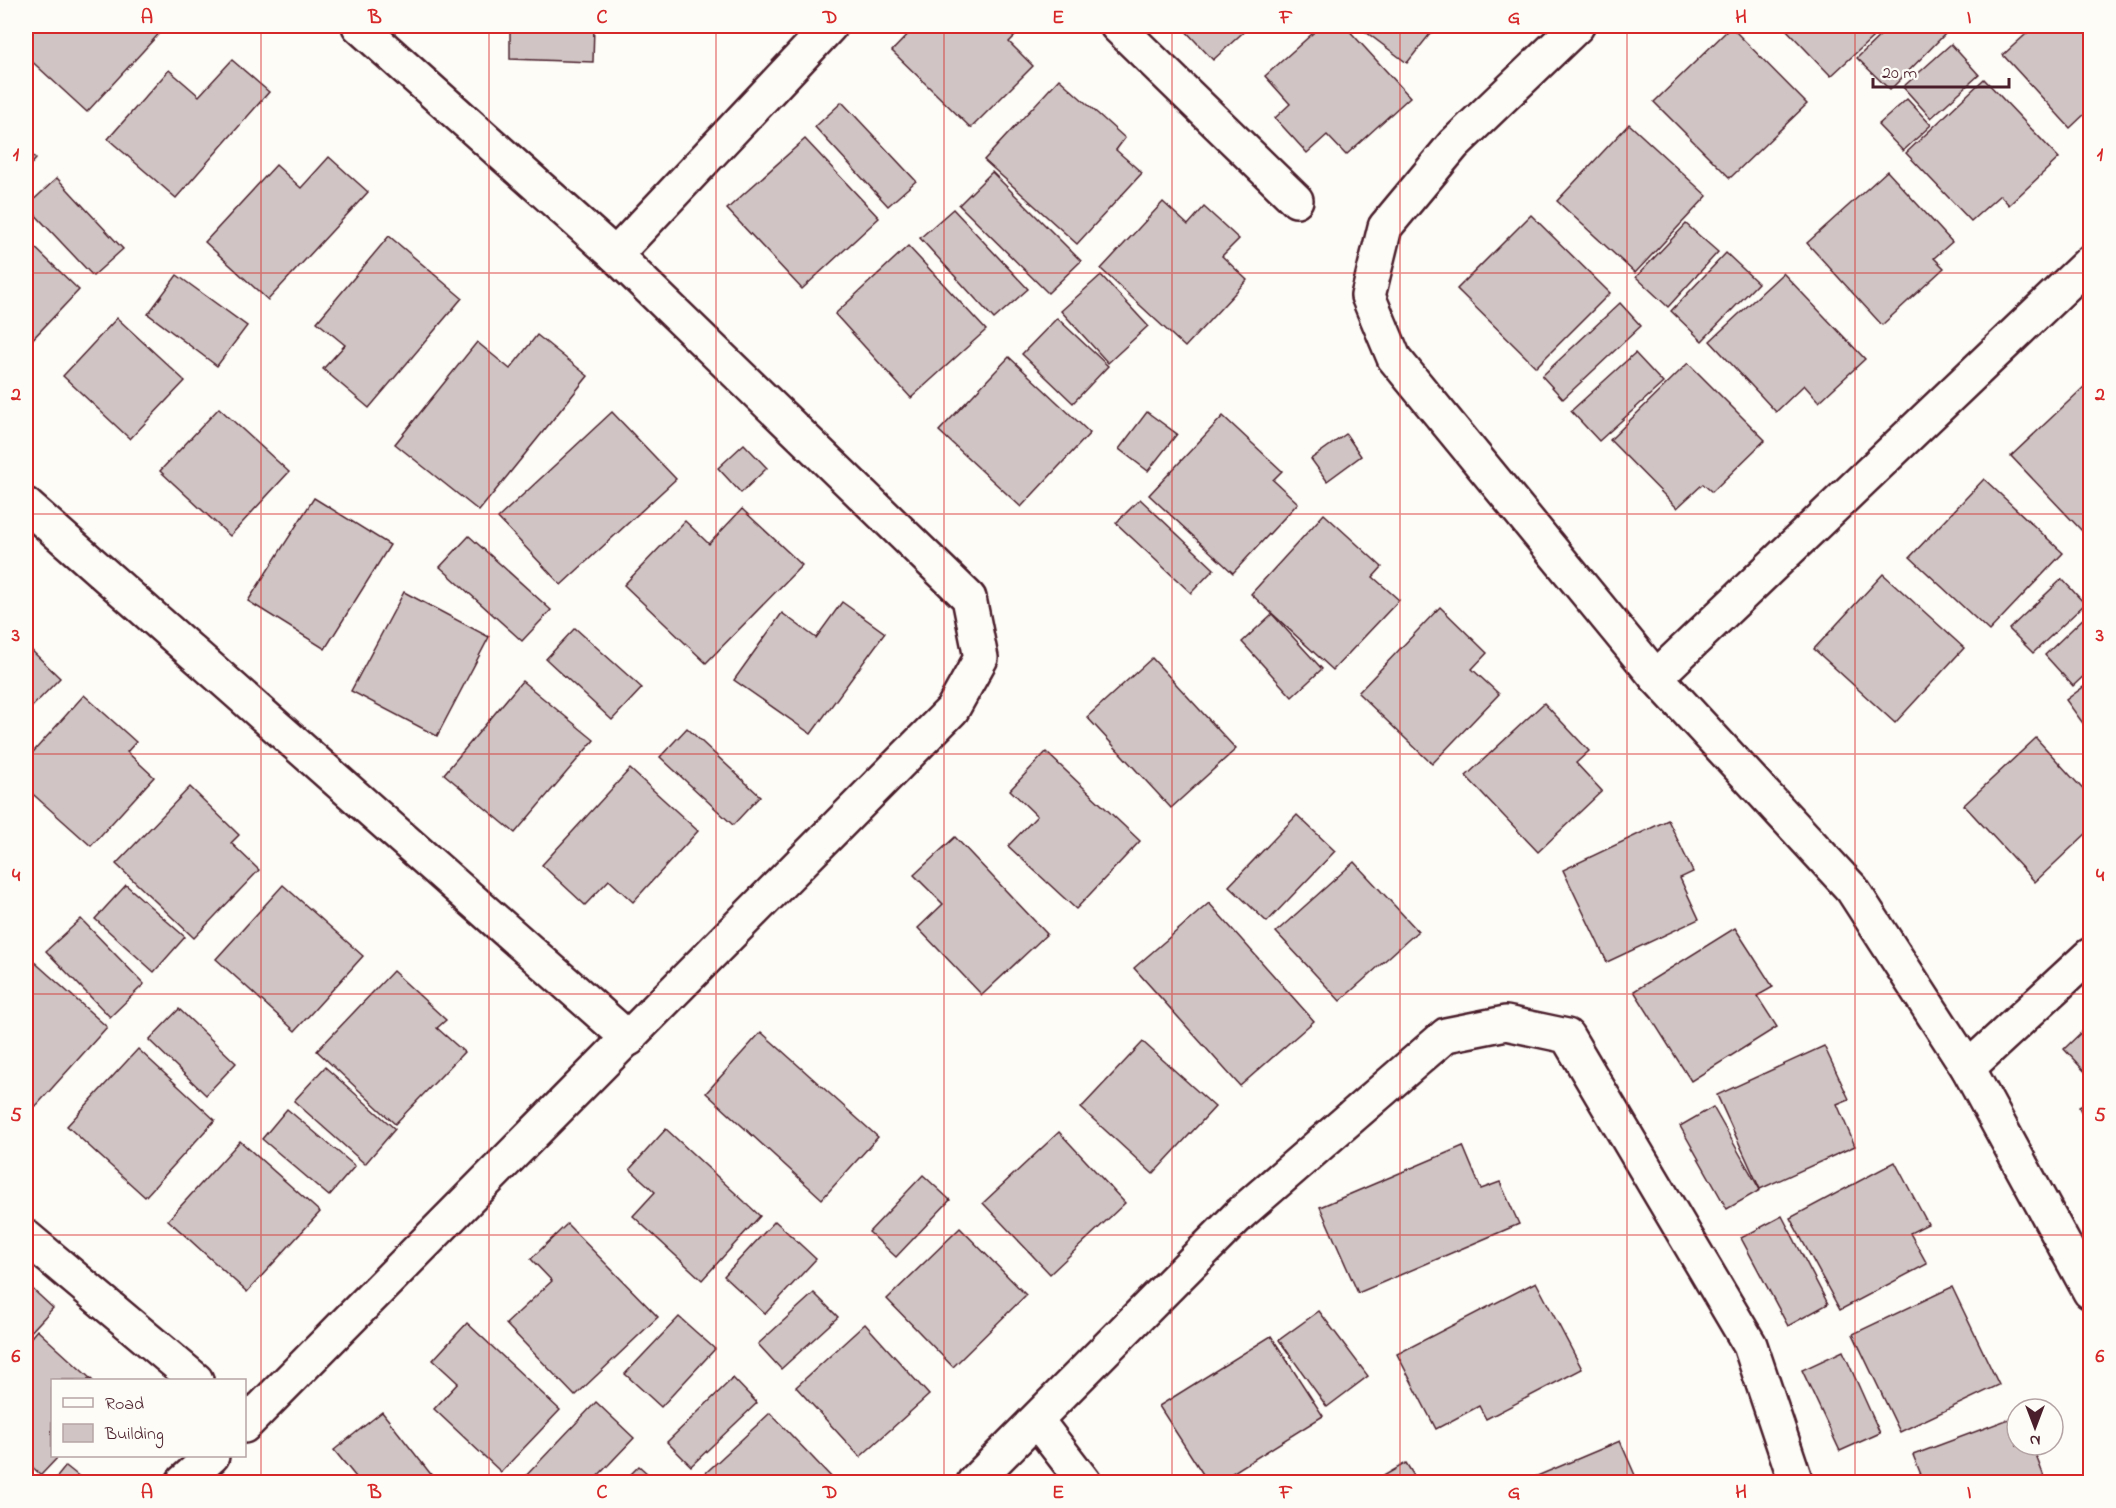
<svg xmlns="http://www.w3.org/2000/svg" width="2116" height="1508" viewBox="0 0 2116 1508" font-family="'Indie Flower',sans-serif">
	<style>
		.building { fill: #d0c5c4; stroke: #4a1f2b; stroke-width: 1.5 }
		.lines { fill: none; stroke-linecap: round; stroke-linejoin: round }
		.minor-casing { stroke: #4a1f2b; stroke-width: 38 }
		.minor { stroke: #fdfcf7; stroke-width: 33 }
		.grid { fill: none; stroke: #d62828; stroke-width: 1.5; stroke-opacity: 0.55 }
		.neatline { fill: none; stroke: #d62828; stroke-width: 2 }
		.grid-label { font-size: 20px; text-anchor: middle; font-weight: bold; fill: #d62828 }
	</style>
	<rect width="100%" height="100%" fill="#fdfcf7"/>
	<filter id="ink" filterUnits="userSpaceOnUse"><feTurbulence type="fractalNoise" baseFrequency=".0167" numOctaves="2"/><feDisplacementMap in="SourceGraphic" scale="12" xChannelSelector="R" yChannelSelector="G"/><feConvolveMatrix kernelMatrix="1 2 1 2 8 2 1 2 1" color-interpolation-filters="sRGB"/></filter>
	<g filter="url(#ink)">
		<g class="building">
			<polygon points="27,26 166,26 87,112 26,56"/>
			<polygon points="510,26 594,26 593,62 510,59"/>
			<polygon points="916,26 1015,26 1020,31 1009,42 1033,66 971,128 892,51"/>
			<polygon points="1181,26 1250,26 1213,60"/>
			<polygon points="1321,26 1345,26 1410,97 1346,155 1327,135 1307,153 1275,118 1290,104 1265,76"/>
			<polygon points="1358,26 1430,26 1434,29 1407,63"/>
			<polygon points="1783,26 1885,26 1831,76"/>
			<polygon points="1890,26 1938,26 1946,33 1890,90 1857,58"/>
			<polygon points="2035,26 2090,26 2090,109 2070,128 2003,55"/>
			<polygon points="1731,27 1807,104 1730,178 1654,102"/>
			<polygon points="1951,44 1979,75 1931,118 1903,87"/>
			<polygon points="232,60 269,92 176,198 108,139 169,70 199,96"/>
			<polygon points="1059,79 1125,138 1116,150 1142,173 1077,244 984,160"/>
			<polygon points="1984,79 2059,158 2009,205 2000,195 1971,221 1906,153"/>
			<polygon points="1907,99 1931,125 1903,151 1878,125"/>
			<polygon points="842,102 916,181 888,206 815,127"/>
			<polygon points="1629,124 1707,196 1635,273 1557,201"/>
			<polygon points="805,139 879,218 802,289 727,209"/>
			<polygon points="26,148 36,159 26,170"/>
			<polygon points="329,157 368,192 268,300 205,242 276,165 301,188"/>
			<polygon points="1887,171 1952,242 1934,258 1944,268 1882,325 1807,243"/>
			<polygon points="992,172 1081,261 1048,293 959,205"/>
			<polygon points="57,178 123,249 93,276 27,206"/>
			<polygon points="1163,202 1188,225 1204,207 1239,239 1222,256 1247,280 1185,347 1101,269"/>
			<polygon points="953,209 1028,289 994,319 920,238"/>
			<polygon points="1531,215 1610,293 1536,367 1457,289"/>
			<polygon points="1686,224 1718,252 1668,307 1636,277"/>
			<polygon points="389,236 462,298 369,408 323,369 345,345 317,322"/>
			<polygon points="26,239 79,290 26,346"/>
			<polygon points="908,246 986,330 911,398 835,314"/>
			<polygon points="1726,253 1758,283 1702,341 1671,311"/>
			<polygon points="1783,273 1865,359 1819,402 1804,385 1776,412 1710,341"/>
			<polygon points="177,275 247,326 217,366 148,314"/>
			<polygon points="1101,275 1148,326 1108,363 1061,311"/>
			<polygon points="1620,303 1641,326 1563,399 1542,376"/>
			<polygon points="117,318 185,381 130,439 63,376"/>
			<polygon points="1057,318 1108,366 1073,403 1022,354"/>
			<polygon points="537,335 588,376 479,511 395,444 477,342 510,369"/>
			<polygon points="1635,353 1663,383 1599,441 1571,411"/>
			<polygon points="1009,357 1090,433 1021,507 939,431"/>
			<polygon points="1688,363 1765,440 1712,492 1703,484 1677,508 1610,440"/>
			<polygon points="2086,385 2090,390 2090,525 2083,532 2011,456"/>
			<polygon points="219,408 289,472 230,536 160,471"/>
			<polygon points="612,412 676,479 561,585 498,518"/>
			<polygon points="1147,412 1177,434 1148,471 1119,449"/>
			<polygon points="1223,416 1282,471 1273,480 1298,503 1233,573 1149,495"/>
			<polygon points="1346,434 1361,456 1327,481 1311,459"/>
			<polygon points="744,444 767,468 741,493 718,468"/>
			<polygon points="1984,479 2063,553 1989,631 1910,557"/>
			<polygon points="314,498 390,545 325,649 248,601"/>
			<polygon points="1140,499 1214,569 1191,593 1116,523"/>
			<polygon points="742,509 802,565 706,663 624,585 685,521 709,544"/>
			<polygon points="1324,514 1382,567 1373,577 1399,600 1333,670 1251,594"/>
			<polygon points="469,536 551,610 522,641 440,567"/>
			<polygon points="1883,574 1964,648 1895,723 1814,649"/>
			<polygon points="2062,579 2085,604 2033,653 2009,629"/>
			<polygon points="404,592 489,637 437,736 351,691"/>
			<polygon points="842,602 885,633 811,734 734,680 782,613 816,638"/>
			<polygon points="1440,607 1487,653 1472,669 1499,694 1432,764 1358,693"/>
			<polygon points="2090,612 2090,670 2073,686 2045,655"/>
			<polygon points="1272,614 1322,669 1292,697 1242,642"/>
			<polygon points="575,628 642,688 612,720 546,659"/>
			<polygon points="26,645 60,678 26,713"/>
			<polygon points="1152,658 1236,749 1171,808 1087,717"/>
			<polygon points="522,681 594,740 515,833 444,774"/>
			<polygon points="2090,682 2090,733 2066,700"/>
			<polygon points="84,695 136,742 127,752 154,777 91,846 26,788 26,760"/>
			<polygon points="1544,703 1589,751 1576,763 1602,791 1538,852 1466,776"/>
			<polygon points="687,728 760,796 733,825 660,757"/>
			<polygon points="2036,738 2090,797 2090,830 2035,882 1964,805"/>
			<polygon points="1046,752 1140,841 1076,909 1008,846 1037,816 1010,790"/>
			<polygon points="630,769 698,831 633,902 609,880 585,905 542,865"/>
			<polygon points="190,787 239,835 231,843 259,870 194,938 116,864"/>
			<polygon points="1297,815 1335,851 1267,922 1229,886"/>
			<polygon points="1668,820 1693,872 1680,878 1699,919 1607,962 1563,870"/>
			<polygon points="955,837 1047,934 982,995 918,928 943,904 914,875"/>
			<polygon points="1354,862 1418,931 1340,1001 1276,932"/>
			<polygon points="126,885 185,937 154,972 95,919"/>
			<polygon points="283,885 363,956 295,1031 216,959"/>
			<polygon points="1209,903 1314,1021 1240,1086 1134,968"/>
			<polygon points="81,919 144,984 110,1017 46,951"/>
			<polygon points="1735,928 1773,987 1757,996 1777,1027 1691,1081 1634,991"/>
			<polygon points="31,959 107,1027 36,1106 26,1097 26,965"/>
			<polygon points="393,971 446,1020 437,1028 464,1052 395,1124 317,1051"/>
			<polygon points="179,1009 236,1063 206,1095 149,1040"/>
			<polygon points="2090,1024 2090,1077 2064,1049"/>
			<polygon points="761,1032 878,1137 822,1199 706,1093"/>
			<polygon points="1143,1042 1215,1107 1153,1174 1081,1108"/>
			<polygon points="1824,1046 1849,1099 1837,1104 1855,1146 1760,1189 1717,1095"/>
			<polygon points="138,1049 215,1120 145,1197 67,1126"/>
			<polygon points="325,1067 395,1129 365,1164 294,1101"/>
			<polygon points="2090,1101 2090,1131 2079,1107"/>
			<polygon points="1713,1107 1760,1190 1727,1209 1680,1126"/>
			<polygon points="287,1109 355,1166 329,1196 262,1139"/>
			<polygon points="666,1129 760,1216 702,1280 633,1216 655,1192 630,1169"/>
			<polygon points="1059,1132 1125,1203 1050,1274 983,1203"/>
			<polygon points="240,1141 320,1212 247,1292 168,1220"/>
			<polygon points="1463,1146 1481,1189 1500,1182 1519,1224 1358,1293 1320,1207"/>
			<polygon points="1895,1162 1928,1224 1910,1233 1927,1264 1840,1310 1790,1218"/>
			<polygon points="923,1175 950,1200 896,1257 869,1232"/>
			<polygon points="1782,1216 1828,1304 1788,1326 1741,1238"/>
			<polygon points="775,1221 816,1259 765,1314 724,1276"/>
			<polygon points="567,1224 658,1317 575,1396 506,1324 552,1281 531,1259"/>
			<polygon points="960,1228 1026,1295 953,1367 887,1299"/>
			<polygon points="1536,1282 1582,1369 1486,1419 1479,1406 1436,1429 1397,1354"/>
			<polygon points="26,1283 53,1308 26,1337"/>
			<polygon points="1952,1287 1999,1385 1900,1432 1853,1334"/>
			<polygon points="814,1293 838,1317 781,1369 758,1344"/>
			<polygon points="1319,1311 1368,1376 1327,1407 1279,1340"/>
			<polygon points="679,1317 715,1349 661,1407 625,1374"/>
			<polygon points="467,1323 560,1410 501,1472 434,1409 458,1383 433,1360"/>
			<polygon points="865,1324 929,1395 860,1457 796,1387"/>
			<polygon points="37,1330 92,1380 52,1380 52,1456 59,1456 41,1475 26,1461 26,1343"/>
			<polygon points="1271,1336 1323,1416 1218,1482 1208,1482 1159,1406"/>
			<polygon points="1843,1351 1880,1433 1840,1451 1802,1370"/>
			<polygon points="733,1378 757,1403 691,1466 667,1442"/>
			<polygon points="596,1402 634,1438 592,1482 523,1482 521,1481"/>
			<polygon points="382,1412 437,1482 360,1482 334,1450"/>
			<polygon points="770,1413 836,1482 696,1482"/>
			<polygon points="2017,1416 2017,1445 2032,1445 2046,1482 1924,1482 1913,1455"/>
			<polygon points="1620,1441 1638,1482 1523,1482"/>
			<polygon points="1406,1463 1418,1482 1373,1482"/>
			<polygon points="66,1466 86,1482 53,1482"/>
			<polygon points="639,1466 657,1482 623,1482"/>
		</g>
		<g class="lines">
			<defs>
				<g id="minor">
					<polyline points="1117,26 1296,200"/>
					<polyline points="1577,26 1454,144 1385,227 1368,296 1394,358 1656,677 1852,889 1968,1068 2090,1292"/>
					<polyline points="615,255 830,26"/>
					<polyline points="26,505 629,1039"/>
					<polyline points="1656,677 2090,262"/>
					<polyline points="1968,1068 2090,955"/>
					<polyline points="26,1237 196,1380"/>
					<polyline points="1037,1421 1084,1482"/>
					<polyline points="244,1426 952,710 981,658 969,598 615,255 359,26"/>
					<polyline points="183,1482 212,1456"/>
					<polyline points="974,1482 1241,1213 1446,1035 1506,1023 1567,1036 1750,1345 1796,1482"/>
				</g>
			</defs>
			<use href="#minor" class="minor-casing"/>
			<use href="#minor" class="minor"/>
		</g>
	</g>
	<path class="grid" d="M 261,26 L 261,1482M 489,26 L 489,1482M 716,26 L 716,1482M 944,26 L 944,1482M 1172,26 L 1172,1482M 1400,26 L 1400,1482M 1627,26 L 1627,1482M 1855,26 L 1855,1482M 26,273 L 2090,273M 26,514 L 2090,514M 26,754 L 2090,754M 26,994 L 2090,994M 26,1235 L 2090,1235"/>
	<rect width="2116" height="1508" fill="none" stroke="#fdfcf7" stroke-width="66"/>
	<rect x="51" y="1379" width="195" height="78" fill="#fdfcf7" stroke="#b5a4a5" stroke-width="1.5"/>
	<rect x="63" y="1398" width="30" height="9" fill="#fdfcf7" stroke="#b5a4a5" stroke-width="1.5"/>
	<text x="105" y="1409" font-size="18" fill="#4a1f2b">Road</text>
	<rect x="63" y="1424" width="30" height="18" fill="#d0c5c4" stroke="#b5a4a5" stroke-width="1.5"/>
	<text x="105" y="1439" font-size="18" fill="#4a1f2b">Building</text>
	<g transform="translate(2035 1427) rotate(180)"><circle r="28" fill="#fdfcf7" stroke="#b5a4a5" stroke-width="1.5"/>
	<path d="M0-4.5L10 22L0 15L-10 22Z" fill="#4a1f2b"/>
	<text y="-9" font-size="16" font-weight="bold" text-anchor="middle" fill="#4a1f2b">N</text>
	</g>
	<path d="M1873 78v9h136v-9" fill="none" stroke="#4a1f2b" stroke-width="3"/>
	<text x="1882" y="78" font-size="18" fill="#4a1f2b" stroke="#fdfcf7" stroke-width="4.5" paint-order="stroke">20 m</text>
	<rect x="33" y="33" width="2050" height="1442" class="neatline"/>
	<g class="grid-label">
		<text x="147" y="23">A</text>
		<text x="375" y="23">B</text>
		<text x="602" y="23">C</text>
		<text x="830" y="23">D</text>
		<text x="1058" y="23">E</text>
		<text x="1286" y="23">F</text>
		<text x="1514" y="23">G</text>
		<text x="1741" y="23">H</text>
		<text x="1969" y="23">I</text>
		<text x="16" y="160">1</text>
		<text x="2100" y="160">1</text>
		<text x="16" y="400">2</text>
		<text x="2100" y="400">2</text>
		<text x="16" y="641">3</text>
		<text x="2100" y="641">3</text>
		<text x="16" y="881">4</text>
		<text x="2100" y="881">4</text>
		<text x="16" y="1121">5</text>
		<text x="2100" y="1121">5</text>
		<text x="16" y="1362">6</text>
		<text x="2100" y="1362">6</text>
		<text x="147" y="1498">A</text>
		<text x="375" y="1498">B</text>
		<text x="602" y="1498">C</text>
		<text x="830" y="1498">D</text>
		<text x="1058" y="1498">E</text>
		<text x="1286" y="1498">F</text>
		<text x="1514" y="1498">G</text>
		<text x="1741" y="1498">H</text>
		<text x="1969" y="1498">I</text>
	</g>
</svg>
